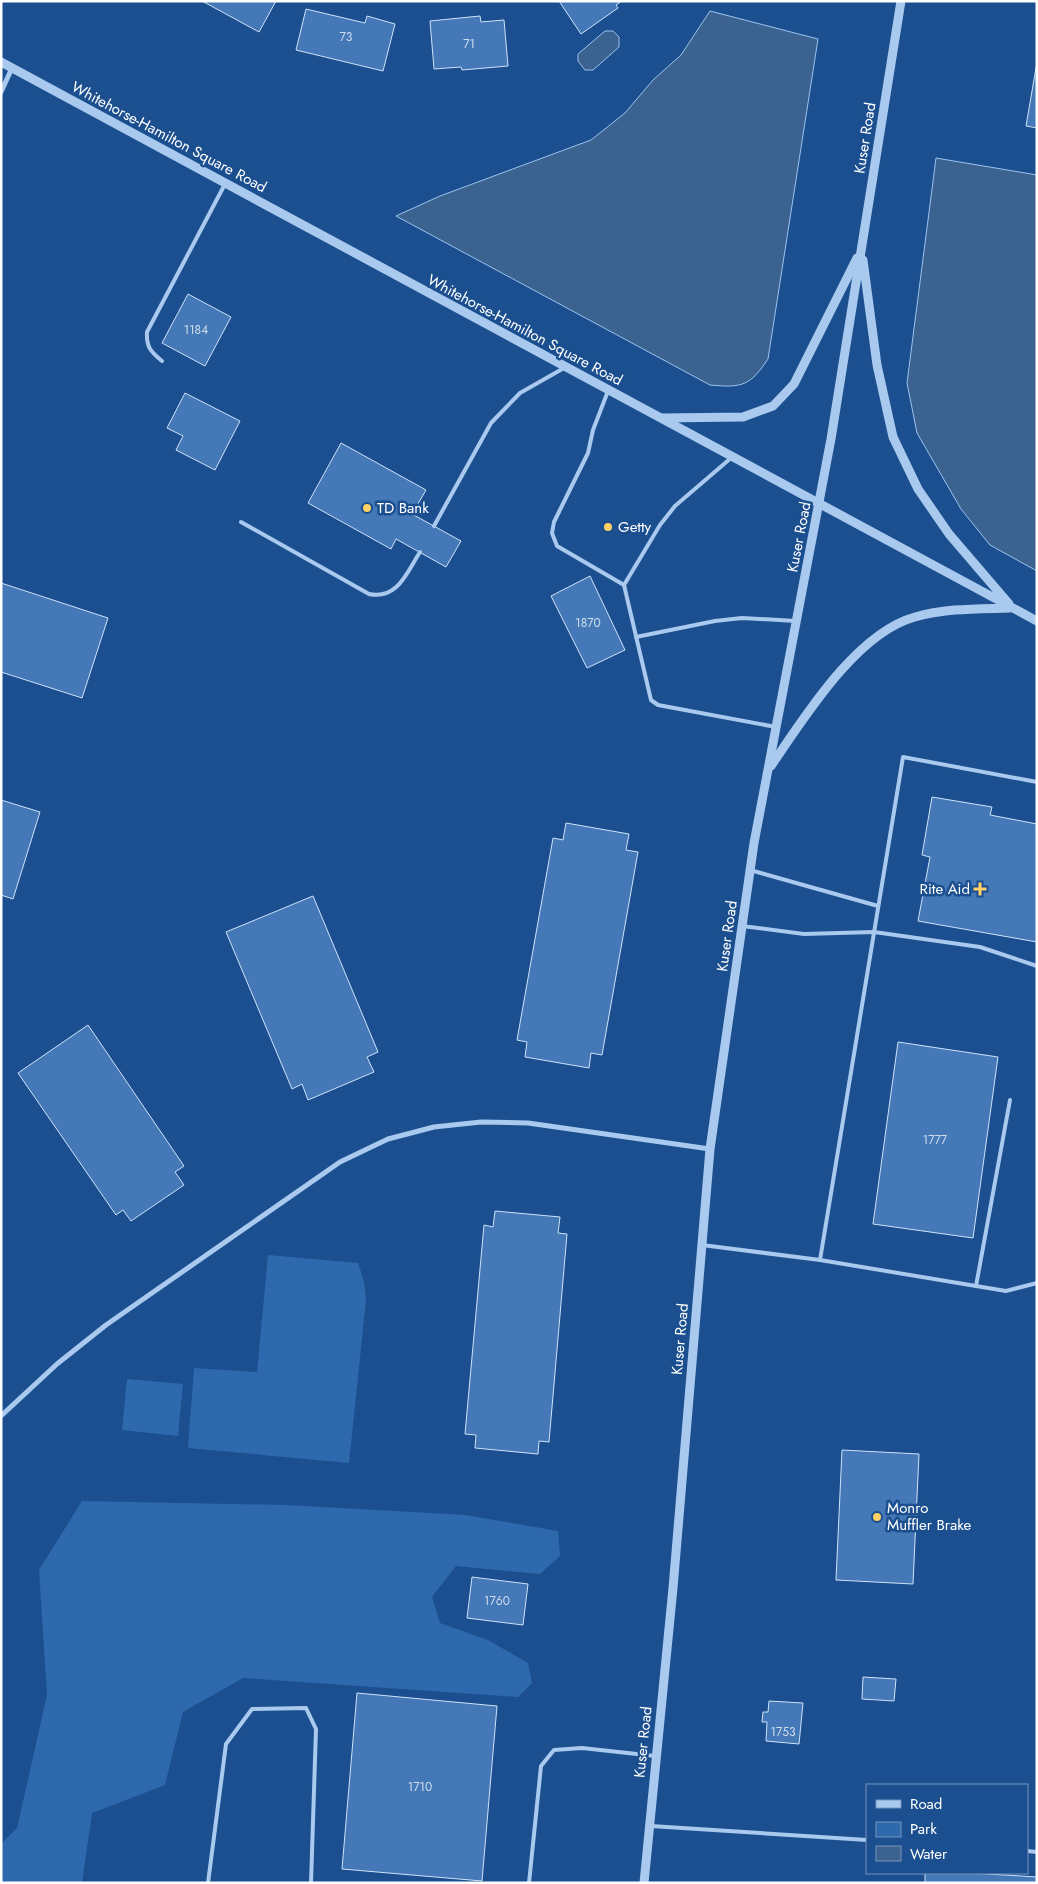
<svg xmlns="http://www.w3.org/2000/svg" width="1038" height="1884" viewBox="0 0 1038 1884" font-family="Jost,sans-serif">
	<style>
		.green { fill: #2e69ad }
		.water { fill: #3c6290; stroke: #9cc4f0 }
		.building { fill: #4478b7; stroke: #cfe3fa }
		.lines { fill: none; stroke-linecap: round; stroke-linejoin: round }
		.service { stroke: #a9c9ee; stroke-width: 4 }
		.minor { stroke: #a9c9ee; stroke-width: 5 }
		.tertiary { stroke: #a9c9ee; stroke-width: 9 }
		.poi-dot { fill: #ffd166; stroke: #1b4f8f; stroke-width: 2 }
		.labels { text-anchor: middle; stroke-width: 5; stroke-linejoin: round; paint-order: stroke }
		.number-label { font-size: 12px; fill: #d0dded }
		.street-label { font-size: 15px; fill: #fff; stroke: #1b4f8f }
		.poi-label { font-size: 15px; fill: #fff; stroke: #1b4f8f; text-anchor: start }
	</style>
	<rect width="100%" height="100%" fill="#1b4f8f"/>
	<g class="green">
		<polygon points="268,1255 358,1263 364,1281 366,1300 349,1463 188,1448 194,1368 257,1372"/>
		<polygon points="127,1379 183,1384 178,1436 122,1430"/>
		<polygon points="82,1501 288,1505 466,1515 558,1531 560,1556 540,1574 456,1566 432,1597 440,1623 488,1640 528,1663 532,1683 518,1697 243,1678 183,1712 165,1785 92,1813 82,1883 1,1883 1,1844 17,1828 47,1695 39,1570"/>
	</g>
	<g class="water">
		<path d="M 710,11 L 818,39 L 768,359 C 750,386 742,388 710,385 L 396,216 L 440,196 L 591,140 L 625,113 L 653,80 L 681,55 Z"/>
		<polygon points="605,31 613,31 619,37 619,47 593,70 585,70 578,61 578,54"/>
		<polygon points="936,158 1037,175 1037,571 990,545 961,509 917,433 907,383"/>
	</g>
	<g class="building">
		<polygon points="202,1 276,1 259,32"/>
		<polygon points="559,1 622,1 616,5 618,8 581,34"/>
		<polygon points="306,9 365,23 367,16 395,24 383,71 296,50"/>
		<polygon points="480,16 481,22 504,20 508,66 462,70 461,67 434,69 430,21"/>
		<polygon points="1037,62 1037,128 1026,126"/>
		<polygon points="188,294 231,317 205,366 162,343"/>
		<polygon points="185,393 240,421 215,470 176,450 183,436 167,428"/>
		<polygon points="341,443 426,490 412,514 461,541 446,567 396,539 391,549 308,503"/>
		<polygon points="590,576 625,650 587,668 551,596"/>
		<polygon points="1,583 108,618 82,698 1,672"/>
		<polygon points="932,797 992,807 990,815 1037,824 1037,942 918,921 930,857 922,855"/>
		<polygon points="1,800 40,812 13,899 1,895"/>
		<polygon points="566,823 629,834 626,850 638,852 602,1055 591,1053 589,1068 525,1057 527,1042 517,1040 553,838 563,840"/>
		<polygon points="313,896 378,1052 367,1057 374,1072 308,1100 302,1084 292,1089 226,932"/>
		<polygon points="88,1025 184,1166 175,1172 184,1185 131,1221 123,1210 116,1215 18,1073"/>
		<polygon points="898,1042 998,1057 973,1238 873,1224"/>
		<polygon points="495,1211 560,1217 558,1233 567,1234 549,1442 539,1441 538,1454 475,1448 476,1435 465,1434 484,1225 493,1227"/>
		<polygon points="842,1450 919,1454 913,1584 836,1580"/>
		<polygon points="472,1577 528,1584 523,1625 467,1618"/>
		<polygon points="863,1677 896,1679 894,1701 862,1699"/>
		<polygon points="357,1693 497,1706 482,1881 342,1869"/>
		<polygon points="769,1701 803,1703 799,1744 766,1741 767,1722 762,1722 763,1712 768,1712"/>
		<polygon points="925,1873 972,1873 1037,1877 1037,1883 925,1883"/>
	</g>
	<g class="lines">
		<g class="service">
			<path d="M 162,361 C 151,352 146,347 147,332 L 225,184"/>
			<polyline points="608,391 593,430 588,453 554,522 552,533 557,546 624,585"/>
			<polyline points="731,458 675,506 660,525 624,585 651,700 658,705 776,727"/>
			<path d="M 241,522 L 369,594 C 398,600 407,572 420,552"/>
			<polyline points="434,526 491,423 520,393 564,368"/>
			<polyline points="636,637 715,621 742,618 796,621"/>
			<polyline points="750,870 878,906"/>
			<polyline points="742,926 804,934 874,932 980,947 1037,966"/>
			<polyline points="702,1245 820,1260 903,757 1037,782"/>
			<polyline points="820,1260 1006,1291 1037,1283"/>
			<polyline points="976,1286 1010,1100"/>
			<polyline points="651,1826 867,1840"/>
			<polyline points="1027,1851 1037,1852"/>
			<polyline points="208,1883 226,1744 252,1709 306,1708 316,1729 311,1883"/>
			<polyline points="529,1883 541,1766 554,1750 582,1748 655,1756"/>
		</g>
		<g class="minor">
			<polyline points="1,92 12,68"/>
			<polyline points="1,1416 57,1364 106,1325 340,1162 388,1139 434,1127 481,1122 528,1123 710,1149"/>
		</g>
		<g class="tertiary">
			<polyline points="1,62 1037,621"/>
			<polyline points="863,260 877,365 893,437 918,489 949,534 1009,604"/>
			<polyline points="662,418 743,417 773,406 794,384 857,258"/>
			<path d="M 771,766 C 804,718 856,633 915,617 C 946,608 979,609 1010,608"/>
			<polyline points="644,1883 673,1588 710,1149 754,843 831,439 901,1"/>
		</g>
	</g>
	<g class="poi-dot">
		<circle cx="367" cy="508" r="5"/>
		<circle cx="608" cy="527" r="5"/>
		<path d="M977.5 881.5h5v5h5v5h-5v5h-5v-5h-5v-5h5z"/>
		<circle cx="877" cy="1517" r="5"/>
	</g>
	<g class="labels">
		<g class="number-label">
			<text x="346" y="41">73</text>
			<text x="469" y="48">71</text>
			<text x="196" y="334">1184</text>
			<text x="588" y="627">1870</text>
			<text x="935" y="1144">1777</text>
			<text x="497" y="1605">1760</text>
			<text x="783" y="1736">1753</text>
			<text x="420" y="1791">1710</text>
		</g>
		<g class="street-label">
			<text transform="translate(169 137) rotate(28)" y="5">Whitehorse-Hamilton Square Road</text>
			<text transform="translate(865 138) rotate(-81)" y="5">Kuser Road</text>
			<text transform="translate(525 330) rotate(28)" y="5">Whitehorse-Hamilton Square Road</text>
			<text transform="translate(799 537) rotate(-79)" y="5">Kuser Road</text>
			<text transform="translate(727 936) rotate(-82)" y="5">Kuser Road</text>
			<text transform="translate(680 1339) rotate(-85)" y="5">Kuser Road</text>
			<text transform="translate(643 1742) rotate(-84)" y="5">Kuser Road</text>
		</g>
		<g class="poi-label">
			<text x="377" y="513">TD Bank</text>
			<text x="618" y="532">Getty</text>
			<text x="970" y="894" text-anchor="end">Rite Aid</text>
			<text x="887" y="1513">Monro<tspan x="887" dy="17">Muffler Brake</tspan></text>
		</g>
	</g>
	<rect width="1038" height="1884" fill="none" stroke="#ffffff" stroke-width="5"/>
	<rect x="866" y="1784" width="162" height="90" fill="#1b4f8f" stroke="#7695bc"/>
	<rect x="876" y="1800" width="25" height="8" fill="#a9c9ee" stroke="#7695bc"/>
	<text x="910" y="1809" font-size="15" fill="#ffffff">Road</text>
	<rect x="876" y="1822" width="25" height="15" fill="#2e69ad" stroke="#7695bc"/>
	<text x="910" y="1834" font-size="15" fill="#ffffff">Park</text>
	<rect x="876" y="1846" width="25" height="15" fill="#3c6290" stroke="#7695bc"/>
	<text x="910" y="1859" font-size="15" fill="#ffffff">Water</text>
</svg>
